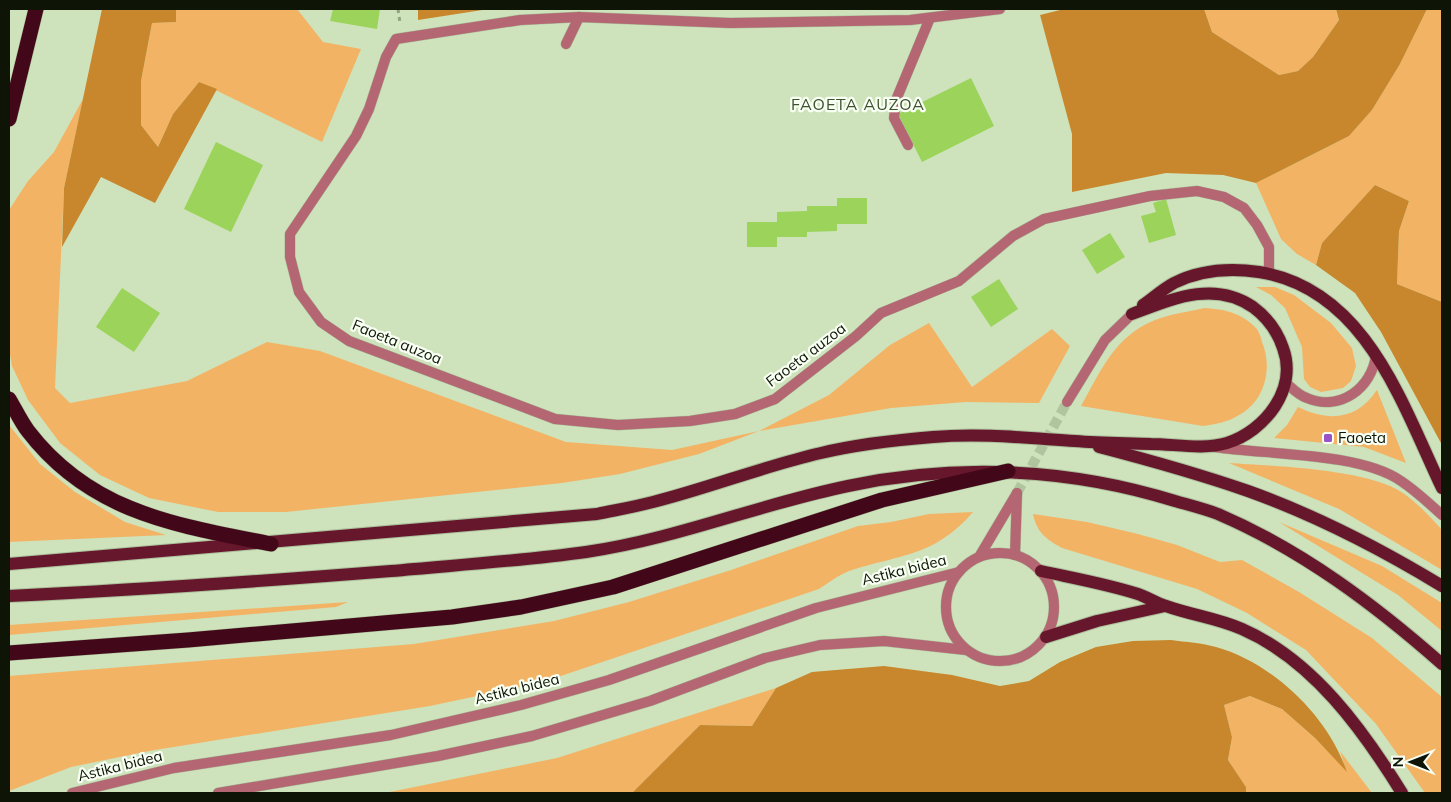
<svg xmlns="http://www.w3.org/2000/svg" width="1451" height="802" viewBox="0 0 1451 802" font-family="Mulish,sans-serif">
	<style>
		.green { fill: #f3b365 }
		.forest { fill: #c8872c }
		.building { fill: #9bd35b }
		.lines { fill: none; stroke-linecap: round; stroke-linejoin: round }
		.street-tunnel { stroke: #b1c4a0; stroke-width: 10; stroke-dasharray: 10 5; stroke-linecap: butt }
		.lane-casing { stroke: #abbe9b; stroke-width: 11 }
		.street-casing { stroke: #abbe9b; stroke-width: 11 }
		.primary-casing { stroke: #abbe9b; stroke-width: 14 }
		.highway-casing { stroke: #abbe9b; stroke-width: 16 }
		.path { stroke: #91a282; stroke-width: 3; stroke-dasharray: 4 4; stroke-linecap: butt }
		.lane { stroke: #b46773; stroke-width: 10 }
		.street { stroke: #b46773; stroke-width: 10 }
		.primary { stroke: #67172c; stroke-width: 12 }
		.highway { stroke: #420718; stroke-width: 15 }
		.poi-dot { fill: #9a53c7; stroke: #f8fff3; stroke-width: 2 }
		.labels { text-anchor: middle; stroke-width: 4.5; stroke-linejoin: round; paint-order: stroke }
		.street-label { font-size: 15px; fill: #0e1507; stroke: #f8fff3 }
		.poi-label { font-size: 15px; fill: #0e1507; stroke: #f8fff3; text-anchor: start }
		.neighbourhood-label { font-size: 16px; letter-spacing: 1px; fill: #3f502e; stroke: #f8fff3 }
	</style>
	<rect width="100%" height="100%" fill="#cee3bb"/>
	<g class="green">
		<polygon points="176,9 297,9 323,42 361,49 322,142 199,82 173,114 158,147 141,125 141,81 152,23 176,22"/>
		<polygon points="1204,9 1336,9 1339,20 1313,57 1298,71 1279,75 1212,32"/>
		<polygon points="1427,9 1442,9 1442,302 1397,284 1399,231 1409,201 1375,185 1322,243 1316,265 1297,254 1281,239 1256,183 1349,136 1372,110 1400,64"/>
		<polygon points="83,99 64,188 55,388 70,403 187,381 267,342 320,351 566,442 672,450 759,431 829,395 890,345 929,323 972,387 1052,329 1070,346 1039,403 966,402 891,408 759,431 699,454 620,474 562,483 286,512 218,512 149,498 100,475 60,443 28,400 12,366 9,349 9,210 28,181 54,152"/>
		<polygon points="1256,287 1275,287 1294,295 1331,323 1352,348 1356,366 1351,381 1343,388 1321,392 1310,387 1304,379 1302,347 1285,308 1271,295"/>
		<path d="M 1204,308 C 1224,309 1242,313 1256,328 C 1259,331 1261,338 1262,342 C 1273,368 1265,401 1239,415 C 1228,422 1216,424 1203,426 L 1081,406 C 1101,370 1115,336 1155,320 C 1170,314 1188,312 1204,308 Z"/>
		<path d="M 1377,390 L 1406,463 L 1364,447 L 1274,438 L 1287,425 L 1298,407 C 1329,422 1357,420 1377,390 Z"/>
		<polygon points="9,425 40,464 75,492 125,522 166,535 9,542"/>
		<path d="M 1229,463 C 1273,466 1368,469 1403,493 C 1417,503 1431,517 1442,530 L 1442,570 L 1339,509 Z"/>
		<path d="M 973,512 C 934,557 901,554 849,571 C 839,575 828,583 819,589 L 543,682 L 430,706 L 149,751 L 71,767 L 9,791 L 9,676 L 414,644 L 554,621 L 629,602 L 731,570 L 858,526 L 891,522 L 929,514 Z"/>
		<path d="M 1033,514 L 1087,522 L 1138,534 L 1177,545 L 1220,562 L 1242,560 L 1299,592 L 1372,638 L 1442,697 L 1442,793 L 1425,793 L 1376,724 L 1306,650 L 1247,613 L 1197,589 L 1062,548 C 1046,539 1037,533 1033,514 Z"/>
		<polygon points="1279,522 1382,566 1442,603 1442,631 1398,595"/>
		<polygon points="348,602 336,607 9,635 9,625"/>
		<polygon points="776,688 752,726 700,725 632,793 385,793 557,758"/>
		<polygon points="1250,696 1282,709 1315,738 1346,770 1340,751 1372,793 1246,793 1246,787 1228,760 1232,737 1224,705"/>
	</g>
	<g class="forest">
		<polygon points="102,9 176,9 176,22 152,23 141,81 141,125 158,147 173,114 199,82 217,89 155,203 101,177 62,247 64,188"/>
		<polygon points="418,9 489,9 418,20"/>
		<polygon points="1064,9 1204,9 1212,32 1279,75 1298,71 1313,57 1339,20 1336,9 1427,9 1400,64 1372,110 1349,136 1256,183 1223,175 1166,173 1072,192 1072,134 1040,15"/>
		<polygon points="1375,185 1409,201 1399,231 1397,284 1442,302 1442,445 1381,332 1355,293 1316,265 1322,243"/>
		<path d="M 1171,640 C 1186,642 1202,643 1216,647 C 1273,663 1328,716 1347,772 L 1315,738 L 1282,709 L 1250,696 L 1224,705 L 1232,737 L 1228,760 L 1246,787 L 1246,793 L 632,793 L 700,725 L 752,726 L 776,688 L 812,672 L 884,666 L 952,675 L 1000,686 L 1029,681 L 1060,662 L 1096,647 L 1133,641 Z"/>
	</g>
	<g class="building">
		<polygon points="333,9 380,9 377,29 330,21"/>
		<polygon points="971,78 994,126 922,162 898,114"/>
		<polygon points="216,142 263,165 231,232 184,209"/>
		<polygon points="837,198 867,198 867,224 837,224 837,231 807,232 807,237 777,237 777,247 747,247 747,222 777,222 777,212 807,211 807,206 837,206"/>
		<polygon points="1166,199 1176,235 1149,243 1141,216 1156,212 1153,203"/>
		<polygon points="1110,233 1125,257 1097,274 1082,250"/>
		<polygon points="999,279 1018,309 991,327 971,297"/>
		<polygon points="122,288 160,313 134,352 96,327"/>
	</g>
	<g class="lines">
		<polyline class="street-tunnel" points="1017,493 1067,402"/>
		<defs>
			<g id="lane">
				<polyline points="566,44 579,17"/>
				<path d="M 1285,382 C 1292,388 1298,395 1307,398 C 1340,412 1372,388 1376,355"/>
				<path d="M 1215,447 C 1266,455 1359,452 1401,481 C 1416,491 1429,503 1442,515"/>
			</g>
			<g id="street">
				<polyline points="1000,9 910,20 730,23 579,17 520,20 396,39 386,57 369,109 356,136 290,234 290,257 299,292 321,322 349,341 555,419 618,425 690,421 735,414 775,399 856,336 881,313 959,281 1013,236 1044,219 1150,196 1197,191 1224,197 1244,208 1257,225 1269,247 1269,274"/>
				<polyline points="908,145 894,118 896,100 930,18"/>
				<polyline points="1067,402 1105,340 1132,314"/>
				<circle cx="1000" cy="607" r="54"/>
				<polyline points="1015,555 1017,493"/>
				<polyline points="979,557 1017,493"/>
				<polyline points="72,793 174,768 391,735 521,705 609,680 816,608 959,572"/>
				<polyline points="218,793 438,756 532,736 650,701 765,658 820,645 884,641 966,650"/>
			</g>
			<g id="primary">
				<path d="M 1143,305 C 1153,298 1163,289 1174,283 C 1200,270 1231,268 1259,272 C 1366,289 1402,404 1442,488"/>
				<path d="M 1099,447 C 1149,460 1199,474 1248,491 C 1315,515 1381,549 1442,586"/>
				<path d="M 9,564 L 597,514 C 616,510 634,507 653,502 C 709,488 764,466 821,453 C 858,444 896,440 933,437 C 981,433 1027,438 1075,441 C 1100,443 1126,443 1151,444 C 1174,444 1204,450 1227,443 C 1265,431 1298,389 1283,348 C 1277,330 1268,318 1253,307 C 1214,280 1172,299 1132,314"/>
				<path d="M 1041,571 C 1073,578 1107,584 1138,594 C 1147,597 1156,603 1166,606 C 1191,615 1217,618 1242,629 C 1313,660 1363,730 1402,793"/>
				<path d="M 9,596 C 136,590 264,581 391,571 C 456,565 522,561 586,552 C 676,539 760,504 848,486 C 957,463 1069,468 1175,501 C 1189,505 1205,509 1218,514 C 1302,550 1375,605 1442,664"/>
				<polyline points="1046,637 1097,621 1165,606"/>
			</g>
			<g id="highway">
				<polyline points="9,119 36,9"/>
				<path d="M 9,399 C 15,409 21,422 28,431 C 91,513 176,525 271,544"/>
				<polyline points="9,653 188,640 452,617 521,607 613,587 882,500 1008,471"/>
			</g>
		</defs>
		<use href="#lane" class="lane-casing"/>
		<use href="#street" class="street-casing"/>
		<use href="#primary" class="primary-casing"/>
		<use href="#highway" class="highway-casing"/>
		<polyline class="path" points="398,9 400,23"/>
		<use href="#lane" class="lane"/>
		<use href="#street" class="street"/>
		<use href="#primary" class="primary"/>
		<use href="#highway" class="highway"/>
	</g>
	<rect class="poi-dot" x="1323" y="433" width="10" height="10" rx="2.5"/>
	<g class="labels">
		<g class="street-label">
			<text transform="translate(397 342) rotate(22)" y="5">Faoeta auzoa</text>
			<text transform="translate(806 355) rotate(-37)" y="5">Faoeta auzoa</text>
			<text transform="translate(904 570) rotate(-14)" y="5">Astika bidea</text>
			<text transform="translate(517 689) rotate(-14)" y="5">Astika bidea</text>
			<text transform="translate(120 766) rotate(-14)" y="5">Astika bidea</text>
		</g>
		<g class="poi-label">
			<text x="1338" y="443">Faoeta</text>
		</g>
		<g class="neighbourhood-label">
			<text x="858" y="110">FAOETA AUZOA</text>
		</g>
	</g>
	<rect width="1451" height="802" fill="none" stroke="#0e1507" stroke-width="20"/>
	<g transform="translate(1411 762) rotate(270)" stroke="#f8fff3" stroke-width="4" paint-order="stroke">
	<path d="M0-4L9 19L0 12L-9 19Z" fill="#0e1507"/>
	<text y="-8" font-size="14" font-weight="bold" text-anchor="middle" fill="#0e1507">N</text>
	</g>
</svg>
